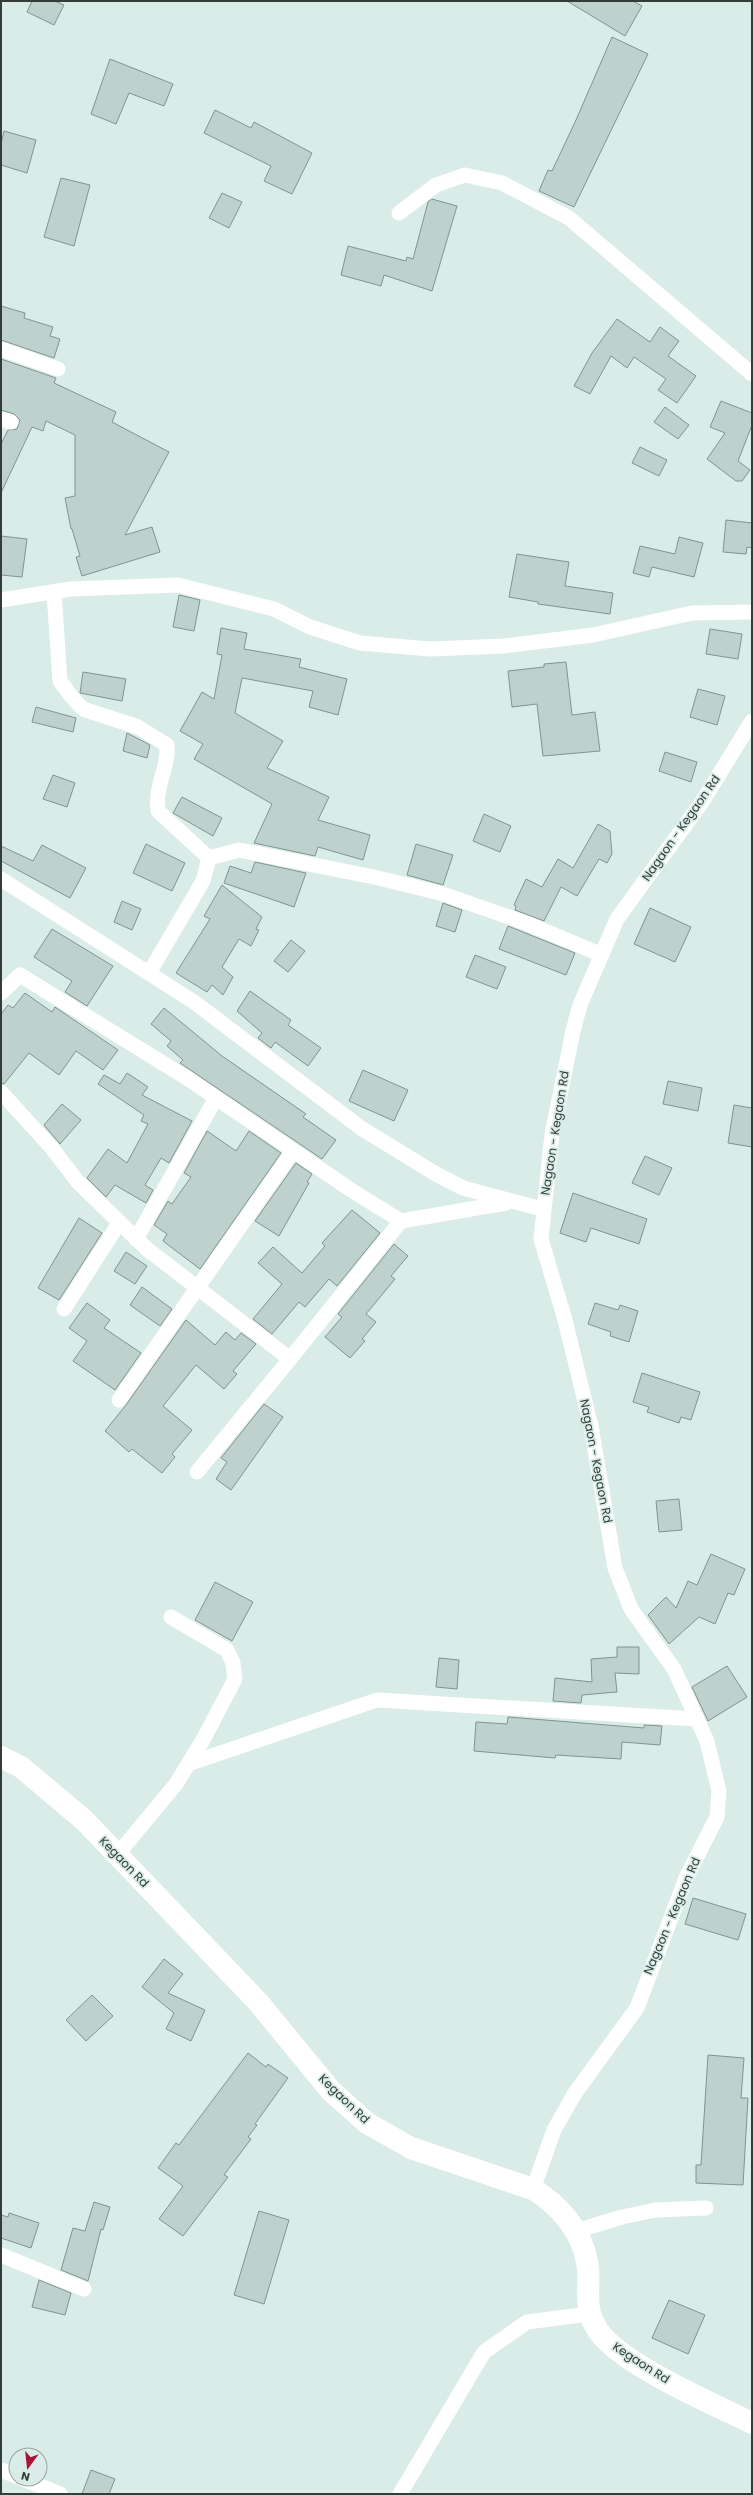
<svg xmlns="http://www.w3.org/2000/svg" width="753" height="2495" viewBox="0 0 753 2495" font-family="Poppins,sans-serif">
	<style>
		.building { fill: #bed1cd; stroke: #829490 }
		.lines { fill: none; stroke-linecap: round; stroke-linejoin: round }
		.street { stroke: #fff; stroke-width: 15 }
		.secondary { stroke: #fff; stroke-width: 22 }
		.labels { text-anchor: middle; stroke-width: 3.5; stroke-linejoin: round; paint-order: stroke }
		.street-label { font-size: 12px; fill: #343c3a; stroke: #d9ece7 }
	</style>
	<rect width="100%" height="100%" fill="#d9ece7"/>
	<g class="building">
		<polygon points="32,1 55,1 64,5 54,25 27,12"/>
		<polygon points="567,1 633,1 642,6 625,36"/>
		<polygon points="612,37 648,54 574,207 539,191 548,170 552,171 576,120"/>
		<polygon points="110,59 173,84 164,106 129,93 116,124 91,114"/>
		<polygon points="215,110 251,128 254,122 312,153 292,194 264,181 271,166 204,133"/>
		<polygon points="4,131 36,140 27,173 1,165 1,144"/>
		<polygon points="61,178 90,185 74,246 44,237"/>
		<polygon points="222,193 242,202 229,228 209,218"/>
		<polygon points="432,199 457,206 432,291 384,275 381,286 341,275 348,246 406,261 407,257 413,259 428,202"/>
		<polygon points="1,306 25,313 24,318 53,327 50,336 60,339 54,358 1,340"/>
		<polygon points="617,319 650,342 660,327 679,341 668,356 696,376 677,403 658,390 666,379 634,357 627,368 611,356 590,394 574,386 592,353"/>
		<polygon points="1,359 56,378 54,383 116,412 112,422 169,452 125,535 152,527 160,552 82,576 76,557 80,556 72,529 71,529 65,498 75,496 75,435 46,421 43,431 32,427 1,493 1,444 8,430 17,429 20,420 14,414 1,410"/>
		<polygon points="721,401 752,413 752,425 738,461 750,470 742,481 736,481 707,459 725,433 710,427"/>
		<polygon points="665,407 689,425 678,439 654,422"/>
		<polygon points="640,447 667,460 659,476 632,463"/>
		<polygon points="726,520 752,523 752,548 747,547 746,554 723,552"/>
		<polygon points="1,536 27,539 22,577 1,575"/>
		<polygon points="679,537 703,543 694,577 652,567 649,577 633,573 640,546 675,554"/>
		<polygon points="517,554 569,562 565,586 613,593 610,614 538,604 538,602 509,597"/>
		<polygon points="179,595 200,600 194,631 173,627"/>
		<polygon points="221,628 247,633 244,649 301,659 299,667 347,679 338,715 309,707 313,691 242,678 235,713 283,741 267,768 329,797 318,820 370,835 363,860 318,847 315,856 254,843 272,804 194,759 203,744 180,731 202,692 214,699 222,655 217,654"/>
		<polygon points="710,629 742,634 738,659 706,654"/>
		<polygon points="566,662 572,715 595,712 600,751 543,756 537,704 512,707 508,671 544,667 544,664"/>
		<polygon points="83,672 126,679 122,701 80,693"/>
		<polygon points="698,689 725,696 717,725 690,717"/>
		<polygon points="36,707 76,718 73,732 32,722"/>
		<polygon points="127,733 150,745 147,758 123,751"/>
		<polygon points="665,752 697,762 691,782 659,771"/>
		<polygon points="53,775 75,783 67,807 43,799"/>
		<polygon points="182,797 222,818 213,836 173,813"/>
		<polygon points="484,814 511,826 500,852 473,841"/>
		<polygon points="598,824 610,831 612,854 607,863 599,859 577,896 561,887 544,921 515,910 516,906 514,905 526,879 542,887 558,859 573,868"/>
		<polygon points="146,844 185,863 172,891 133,873"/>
		<polygon points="416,844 453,855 443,885 407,875"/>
		<polygon points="42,845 86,868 70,898 1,861 1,846 33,861"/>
		<polygon points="255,862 306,873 294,907 224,883 230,866 251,873"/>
		<polygon points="222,885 262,917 256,929 259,930 251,946 239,939 222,967 233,977 223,995 212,985 207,992 176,973 210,919 204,916"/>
		<polygon points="122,901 141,909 132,930 114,922"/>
		<polygon points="443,903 462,910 455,932 436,926"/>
		<polygon points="650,908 691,927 675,962 634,944"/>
		<polygon points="508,926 575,953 566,975 499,949"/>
		<polygon points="52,929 113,966 87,1006 65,992 72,981 34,957"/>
		<polygon points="291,940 305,951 288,972 274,961"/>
		<polygon points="475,955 506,967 497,989 466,977"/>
		<polygon points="250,991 291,1020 288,1025 321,1048 308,1066 275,1042 271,1048 258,1038 262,1033 237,1011"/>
		<polygon points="25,993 52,1012 55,1007 118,1050 103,1070 76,1051 59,1075 29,1053 4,1084 1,1083 1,1014 8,1005 13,1008"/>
		<polygon points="164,1008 222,1056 306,1114 303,1117 336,1140 322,1159 180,1063 183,1060 167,1046 171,1041 151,1024"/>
		<polygon points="363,1070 408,1090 394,1121 349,1101"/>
		<polygon points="127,1073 148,1087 142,1095 192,1121 169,1163 161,1158 145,1185 153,1190 146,1203 115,1185 106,1197 87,1178 108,1149 127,1163 148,1124 141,1121 144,1115 98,1084 104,1075 120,1084"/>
		<polygon points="668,1081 702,1088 698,1111 663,1104"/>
		<polygon points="62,1104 81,1120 60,1144 44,1125"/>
		<polygon points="734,1105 752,1108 752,1147 728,1143"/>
		<polygon points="207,1131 236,1151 249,1131 281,1153 200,1269 163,1241 167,1234 154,1225 168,1201 172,1204 191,1177 184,1173"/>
		<polygon points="645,1156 672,1168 659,1195 632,1183"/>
		<polygon points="296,1163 312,1174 307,1182 309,1183 279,1236 255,1221"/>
		<polygon points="573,1193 647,1219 639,1244 591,1228 586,1242 560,1233"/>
		<polygon points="352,1210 380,1233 337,1286 329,1279 305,1307 299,1302 272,1334 253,1319 282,1284 258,1263 273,1247 302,1273 325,1246 322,1243"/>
		<polygon points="79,1218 102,1233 59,1300 38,1288"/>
		<polygon points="394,1244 408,1256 391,1276 395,1279 366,1314 376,1322 362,1339 365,1341 350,1358 325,1337 342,1317 338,1314"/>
		<polygon points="126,1252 147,1266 135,1284 114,1271"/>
		<polygon points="142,1287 172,1309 160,1326 130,1305"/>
		<polygon points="87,1303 110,1320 104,1328 141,1353 115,1390 73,1361 87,1341 69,1328"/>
		<polygon points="595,1303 618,1310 620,1305 638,1311 629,1342 610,1336 611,1332 588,1324"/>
		<polygon points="186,1320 215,1345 226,1332 235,1340 241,1333 256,1344 233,1371 237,1374 224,1389 196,1365 163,1406 192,1430 172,1454 175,1457 162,1473 132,1449 129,1452 105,1431 126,1405"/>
		<polygon points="642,1373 700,1392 691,1420 681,1417 679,1423 647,1412 649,1407 633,1402"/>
		<polygon points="264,1404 283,1417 231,1490 216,1479 227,1462 221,1458"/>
		<polygon points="679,1499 682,1530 659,1532 656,1501"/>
		<polygon points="711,1554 745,1569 734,1595 728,1593 715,1624 699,1617 669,1644 648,1615 666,1597 676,1608 688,1581 697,1585"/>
		<polygon points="215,1582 253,1602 232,1641 195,1620"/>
		<polygon points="617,1647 639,1647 639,1674 615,1673 617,1692 582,1695 581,1703 553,1701 555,1678 592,1682 591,1659 617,1657"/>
		<polygon points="439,1658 459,1660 457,1689 436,1687"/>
		<polygon points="727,1666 747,1697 708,1721 692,1687"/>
		<polygon points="508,1717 644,1728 644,1725 662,1726 660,1745 622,1742 621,1759 556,1755 555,1758 474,1751 476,1722 507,1724"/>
		<polygon points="693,1898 746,1914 738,1940 685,1924"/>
		<polygon points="164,1959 183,1974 168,1993 205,2010 191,2041 166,2029 174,2013 142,1987"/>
		<polygon points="92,1995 113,2016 86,2041 66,2020"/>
		<polygon points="248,2053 266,2067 268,2064 288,2078 255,2124 257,2125 248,2137 251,2139 224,2175 228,2177 183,2236 159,2219 183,2186 158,2168 176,2143 179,2145"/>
		<polygon points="708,2055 744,2058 741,2098 748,2098 743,2185 696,2183 696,2165 701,2165"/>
		<polygon points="94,2202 110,2207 103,2230 101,2229 88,2281 61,2270 73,2228 85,2231"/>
		<polygon points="259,2211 289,2220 264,2304 234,2295"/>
		<polygon points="9,2213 39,2223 31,2248 1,2238 1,2215 8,2217"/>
		<polygon points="39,2280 71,2293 65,2315 32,2307"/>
		<polygon points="669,2300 705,2315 688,2354 652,2338"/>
		<polygon points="91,2470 115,2479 109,2494 82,2494"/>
	</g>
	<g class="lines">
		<g class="street">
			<polyline points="399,213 436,185 465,175 502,183 569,218 752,374"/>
			<polyline points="1,349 58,369"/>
			<polyline points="1,419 11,422"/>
			<path d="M 54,592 L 60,681 L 71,696 L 83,709 L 138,727 L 167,745 C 169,769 155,782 158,811 L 209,858 L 203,881 L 149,973"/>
			<polyline points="1,600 71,589 178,585 274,609 310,627 360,643 430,649 504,646 593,635 692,613 752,612"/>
			<polyline points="209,858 239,850 374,877 440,893 526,923 602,955"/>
			<polyline points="1,879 194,1002 361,1128 436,1174 463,1188 542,1209"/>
			<polyline points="1,993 20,975 187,1078 351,1190 401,1221 290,1359 147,1249 78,1182 51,1147 1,1092"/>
			<polyline points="401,1221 506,1203"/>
			<polyline points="136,1239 216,1098"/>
			<polyline points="64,1309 119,1223"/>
			<polyline points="119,1400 293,1151"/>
			<polyline points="197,1472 290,1359"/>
			<polyline points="188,1764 377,1700 697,1719"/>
			<polyline points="117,1855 176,1784 203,1740 235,1679 233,1663 227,1650 171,1617"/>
			<polyline points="533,2189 554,2130 575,2093 637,2008 686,1878 717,1817 719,1791 707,1741 674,1669 631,1609 615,1568 591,1426 565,1320 541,1239 552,1134 573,1031 580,1005 617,919 702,802 752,721"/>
			<polyline points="576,2231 622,2217 656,2210 706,2208"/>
			<polyline points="1,2255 84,2289"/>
			<polyline points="1,2470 16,2476"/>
			<polyline points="23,2479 60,2494"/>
			<polyline points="400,2494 484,2352 527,2322 589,2314"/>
		</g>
		<path class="secondary" d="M 1,1757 L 21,1767 L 84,1820 L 258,2002 L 331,2091 L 367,2123 L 411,2148 L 533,2189 C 559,2205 582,2231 587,2262 C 592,2290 581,2306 599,2332 C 623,2365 713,2404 752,2423"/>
	</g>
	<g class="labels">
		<g class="street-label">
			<text transform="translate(681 828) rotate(-55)" y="4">Nagaon - Kegaon Rd</text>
			<text transform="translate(555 1133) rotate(-81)" y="4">Nagaon - Kegaon Rd</text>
			<text transform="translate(596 1461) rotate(79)" y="4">Nagaon - Kegaon Rd</text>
			<text transform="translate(124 1862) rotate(46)" y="4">Kegaon Rd</text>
			<text transform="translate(672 1916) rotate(-67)" y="4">Nagaon - Kegaon Rd</text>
			<text transform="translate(344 2099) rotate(44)" y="4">Kegaon Rd</text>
			<text transform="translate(641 2363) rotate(33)" y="4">Kegaon Rd</text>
		</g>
	</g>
	<rect width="753" height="2495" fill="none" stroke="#343c3a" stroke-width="4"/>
	<g transform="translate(28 2467) rotate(195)"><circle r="19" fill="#d9ece7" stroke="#97a6a2"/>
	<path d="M0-3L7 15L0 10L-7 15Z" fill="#aa1338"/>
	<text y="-6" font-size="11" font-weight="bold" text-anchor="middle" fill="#343c3a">N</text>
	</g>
</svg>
